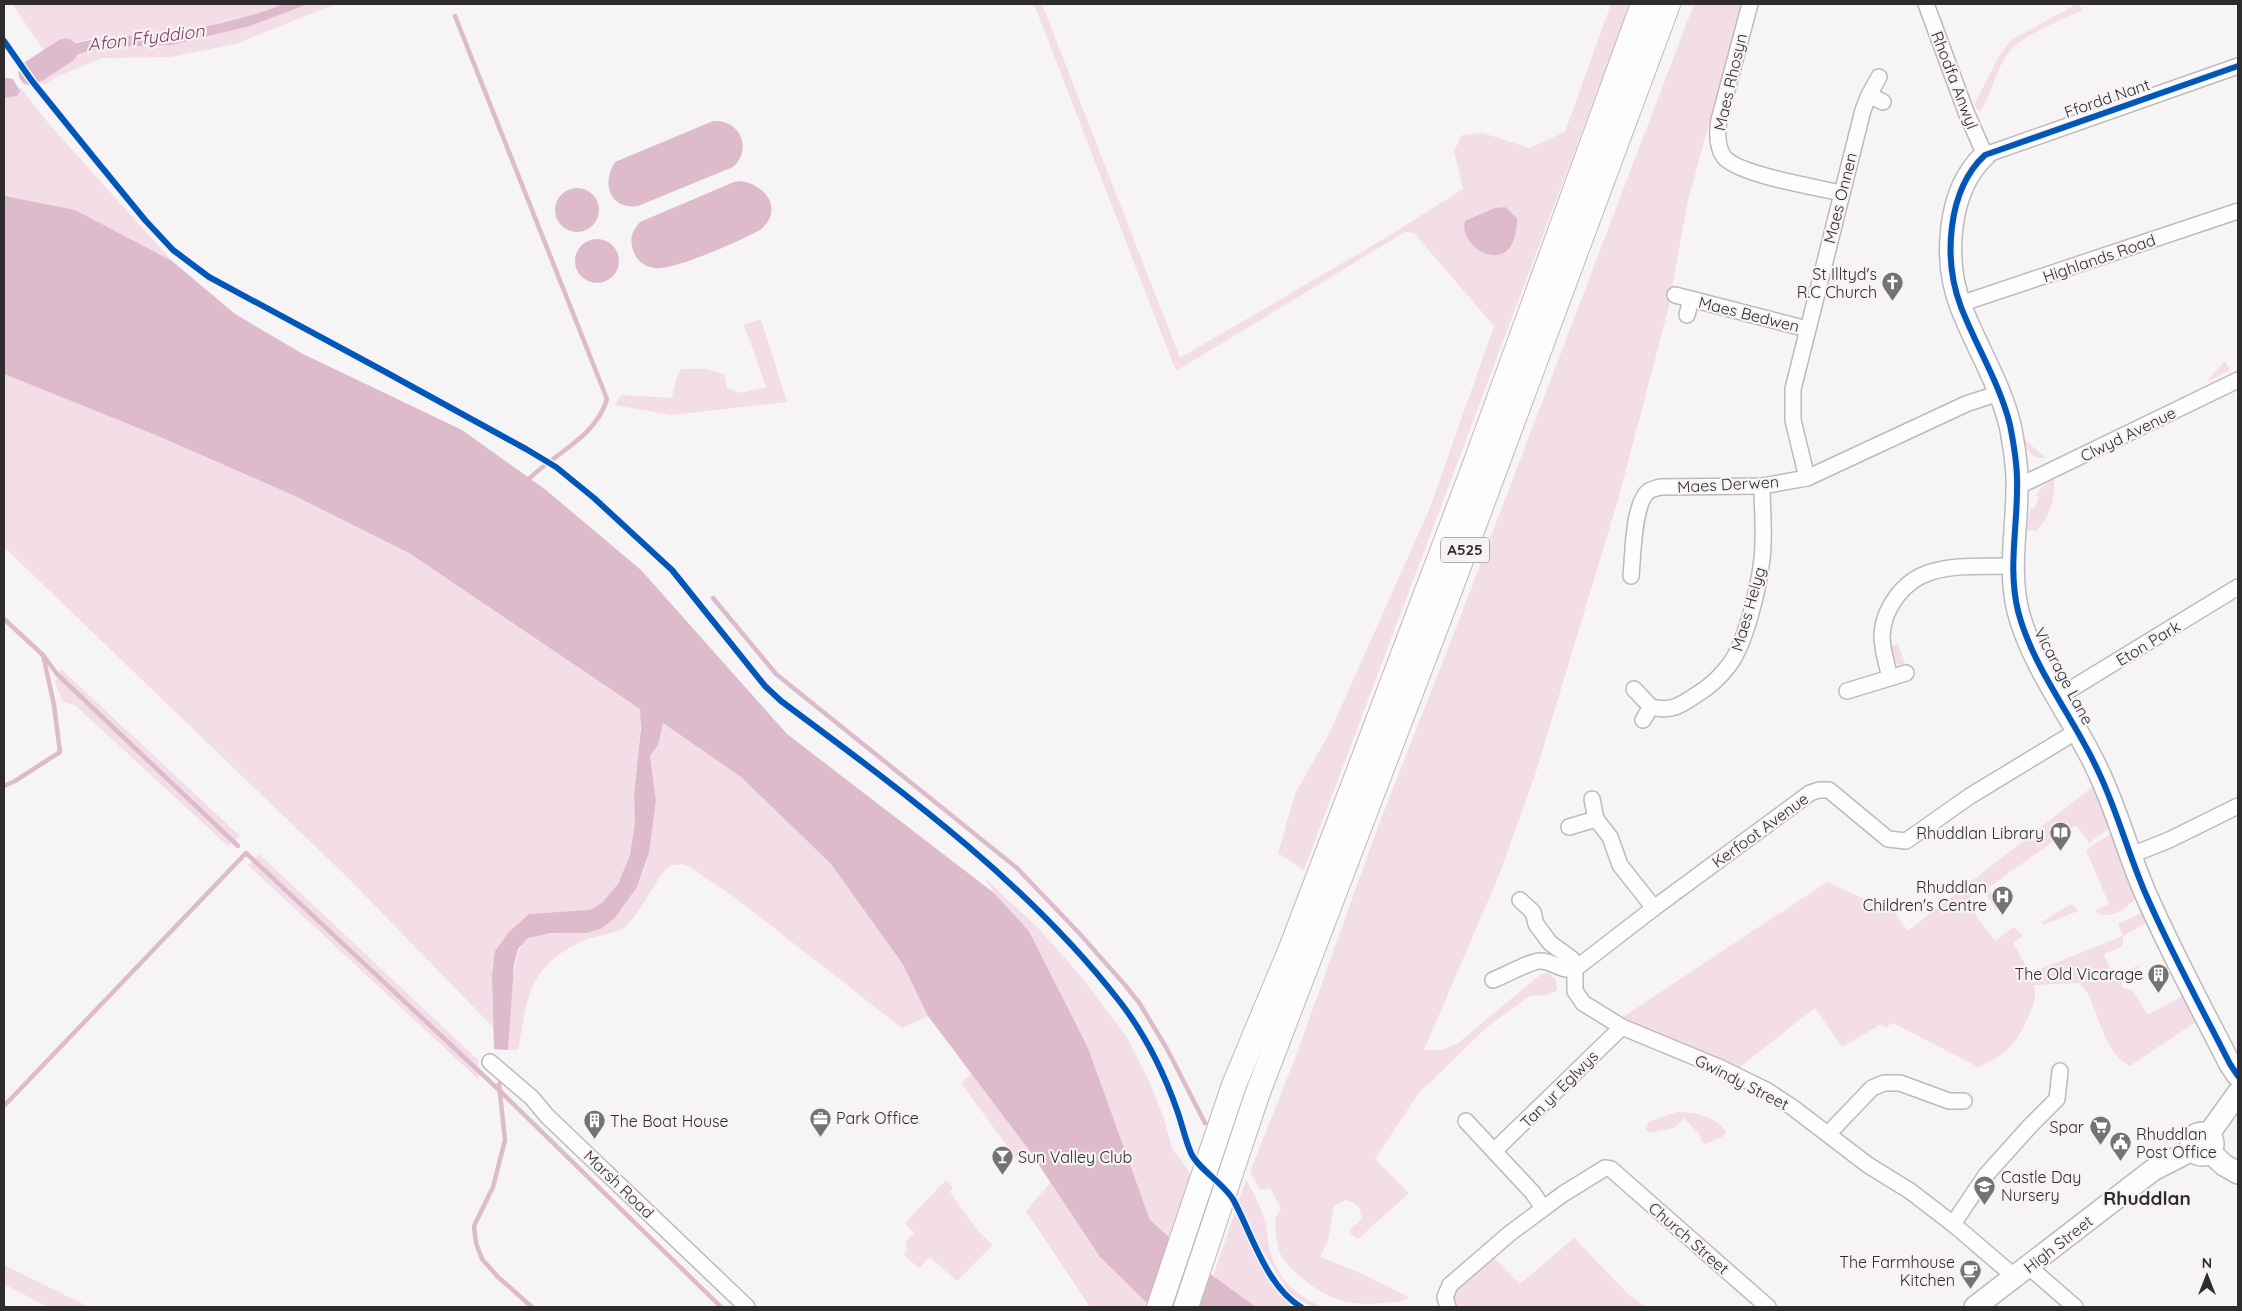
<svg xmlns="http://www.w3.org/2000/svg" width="2242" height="1311" viewBox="0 0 2242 1311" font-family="Quicksand,sans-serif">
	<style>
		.green { fill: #f3dde7 }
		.water { fill: #ddbbcb }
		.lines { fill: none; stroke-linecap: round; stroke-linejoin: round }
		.stream { stroke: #ddbbcb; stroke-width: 4.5 }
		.river { stroke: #ddbbcb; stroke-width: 25 }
		.street-casing { stroke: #bcbabb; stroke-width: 18 }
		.secondary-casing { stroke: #bcbabb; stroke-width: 24 }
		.primary-casing { stroke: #bcbabb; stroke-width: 26 }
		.street { stroke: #fefdfe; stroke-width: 15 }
		.secondary { stroke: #fefdfe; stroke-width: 21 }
		.primary { stroke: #fefdfe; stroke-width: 24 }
		.cycleway-casing { stroke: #f7f3f5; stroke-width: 9 }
		.cycleway { stroke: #0057b8; stroke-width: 6 }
		.labels { text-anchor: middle; stroke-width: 4.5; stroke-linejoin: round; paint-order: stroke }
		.shield { fill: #f7f3f5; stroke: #6a6869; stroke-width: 1 }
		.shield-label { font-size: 15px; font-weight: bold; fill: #2e2c2d }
		.street-label { font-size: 16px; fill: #2e2c2d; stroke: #f7f3f5 }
		.poi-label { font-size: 16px; fill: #2e2c2d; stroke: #f7f3f5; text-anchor: end }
		.water-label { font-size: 18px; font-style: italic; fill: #7c3f5f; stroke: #f7f3f5 }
		.quarter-label { font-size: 19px; font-weight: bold; fill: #2e2c2d; stroke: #f7f3f5 }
	</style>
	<rect width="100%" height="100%" fill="#f6f4f5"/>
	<g class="green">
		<path d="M 12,4 L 283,4 C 243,21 195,29 152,34 C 138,36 123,34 109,36 C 87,38 67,45 47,55 Z"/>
		<polygon points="308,4 335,4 235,44 170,57 102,58 56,77 44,85 34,77 56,62 85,52 106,47 172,45 250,26"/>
		<polygon points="1034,4 1042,4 1180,358 1387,237 1463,189 1454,151 1462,135 1483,133 1529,148 1565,132 1611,4 1630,4 1304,870 1278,853 1295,794 1329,734 1430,508 1494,326 1414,233 1405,232 1176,371"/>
		<path d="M 1694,4 L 1742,4 L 1688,200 L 1668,310 L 1618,500 L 1535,775 L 1499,875 L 1424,1050 L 1442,1050 L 1457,1044 L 1541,974 L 1549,973 L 1556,980 L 1557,990 L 1548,995 L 1530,996 L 1488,1026 L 1418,1094 L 1375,1159 L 1409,1193 L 1358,1239 L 1351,1234 L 1350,1230 L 1362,1219 C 1360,1207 1358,1204 1346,1200 L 1334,1206 L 1328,1241 L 1320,1257 L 1360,1273 L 1409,1297 C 1401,1303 1392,1302 1383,1303 C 1348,1306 1328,1300 1301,1277 C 1295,1272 1286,1265 1282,1257 C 1276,1246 1276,1232 1275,1219 L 1281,1209 L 1270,1188 L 1260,1190 L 1250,1172 L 1296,1056 L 1376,832 L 1456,628 Z"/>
		<path d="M 2077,4 L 2079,4 L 2082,10 C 2058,22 2018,35 2004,59 C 1995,76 1990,96 1980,112 L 1976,108 L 1975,103 L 1999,56 L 2011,40 Z"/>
		<polygon points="19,86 49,124 172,261 235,314 4,215 4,98 17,96 20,91"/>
		<polygon points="761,319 787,402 672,415 615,405 621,395 672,398 677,375 682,369 706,369 724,374 727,388 740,393 766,387 744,325"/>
		<polygon points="2225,361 2230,370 2206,382"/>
		<path d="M 4,374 L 158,436 L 295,496 L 409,553 L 640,709 C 642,737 636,764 634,792 C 633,802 636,812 635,823 C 634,849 619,901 590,910 C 575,914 545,913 529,914 L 492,976 L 493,1027 L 349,879 L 4,547 Z"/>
		<path d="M 2025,440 L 2046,458 C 2033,459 2027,453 2025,440 Z"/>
		<path d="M 2054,479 C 2054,503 2052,513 2036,531 L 2027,530 L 2030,508 L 2034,509 L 2039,498 L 2036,495 L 2043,486 Z"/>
		<polygon points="1898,644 1906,666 1901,666 1893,662 1889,647"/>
		<polygon points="61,669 240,836 228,846 75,705 63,702 55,683"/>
		<path d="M 662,722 L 741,777 L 831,864 L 902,963 L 928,1016 L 902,1028 L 734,897 L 690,867 L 683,864 L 672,865 L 664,871 C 655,883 635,920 625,927 C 613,935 595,935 582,941 C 527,968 528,997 518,1050 L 508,1050 C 510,1027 509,950 528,938 C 538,932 573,933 586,933 L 637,887 L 644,870 L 649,853 L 656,801 L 650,756 L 658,745 Z"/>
		<path d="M 2096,784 L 2111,827 L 2089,843 L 2076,825 L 1988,888 L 2004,911 L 2002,913 L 1999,908 L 1996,910 L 1982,889 L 1965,901 L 1995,941 L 2014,927 L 2023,936 L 2013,943 L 2030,973 L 2123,936 L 2118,924 L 2143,912 L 2148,920 L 2146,923 L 2123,936 L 2123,946 L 2104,954 L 2113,975 L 2138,966 L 2141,973 L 2121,982 L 2122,987 L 2133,991 L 2146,1012 L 2149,1014 L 2185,995 L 2196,1022 L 2130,1066 C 2107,1055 2098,1017 2089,995 C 2087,991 2082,987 2079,983 L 2034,985 C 2037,999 2034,1002 2029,1015 C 2017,1043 2007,1055 1978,1067 L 1893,1023 L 1886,1027 L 1880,1025 L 1842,1047 L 1815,1008 L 1740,1067 C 1706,1064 1653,1033 1623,1017 L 1827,882 L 1895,913 L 1908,931 Z"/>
		<path d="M 2112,833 L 2136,896 C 2131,908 2106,922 2095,911 L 2109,904 L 2086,850 Z"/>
		<polygon points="259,854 478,1060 479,1080 248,865"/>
		<polygon points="985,878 1039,929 1080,975 1128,1039 1150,1083 1163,1116 1172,1148 1193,1177 1170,1238 1150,1220 1088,1048 1029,931 994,893"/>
		<polygon points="2069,905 2074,905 2078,911 2043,925 2042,922"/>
		<polygon points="972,1073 1029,1150 1015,1157 961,1083"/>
		<path d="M 1677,1112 C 1693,1112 1718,1117 1726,1132 L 1724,1136 L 1705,1144 L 1701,1141 L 1699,1134 L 1684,1118 L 1674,1128 L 1650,1133 L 1646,1129 L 1649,1122 Z"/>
		<polygon points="946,1180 953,1187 950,1192 977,1230 993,1245 957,1281 930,1257 919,1268 904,1255 907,1248 906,1241 914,1233 905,1223"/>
		<path d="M 1246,1180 C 1253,1192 1259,1203 1263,1215 C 1267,1227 1267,1239 1270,1250 C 1276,1277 1298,1299 1324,1307 L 1312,1307 L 1290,1294 L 1261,1248 L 1238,1202 Z"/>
		<polygon points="1051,1182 1100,1257 1147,1303 1145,1307 1090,1307 1026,1211"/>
		<path d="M 1236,1210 C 1251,1243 1264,1285 1295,1307 L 1256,1307 L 1213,1276 Z"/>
		<path d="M 1574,1238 L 1628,1294 L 1646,1307 L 1454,1307 C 1448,1285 1476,1269 1491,1255 L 1520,1284 Z"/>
		<polygon points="4,1265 89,1307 48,1307 4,1284"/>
	</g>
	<g class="water">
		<path d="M 283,4 L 308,4 L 250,26 L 172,45 L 106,47 L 85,52 L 56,62 L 40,73 L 35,65 C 72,36 105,38 150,34 C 192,31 245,20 283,4 Z"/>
		<polygon points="6,78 13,79 20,91 17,96 4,98 4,79"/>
		<path d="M 713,121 C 740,119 753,149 733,167 L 638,206 C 610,210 601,184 615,162 Z"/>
		<path d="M 741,181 C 767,185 784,211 760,230 C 742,240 673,271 655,268 C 644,267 636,260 633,250 C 629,238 633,230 640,222 L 734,182 Z"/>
		<circle cx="577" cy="210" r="22"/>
		<polygon points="4,196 75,210 172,261 235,314 303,354 462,430 546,490 641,570 787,734 994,893 1029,931 1088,1048 1150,1220 1209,1273 1256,1307 1151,1307 1100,1257 1029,1150 928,1016 902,963 831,864 741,777 663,723 658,745 650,756 656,801 649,853 637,887 614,919 600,929 586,933 551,933 528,938 518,949 514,964 508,1050 494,1049 492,976 495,951 509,932 529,914 590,910 603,902 618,884 630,855 635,823 634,794 641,728 640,709 409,553 295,496 158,436 4,374"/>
		<path d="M 1505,207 L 1517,218 C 1517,283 1457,249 1465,221 L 1495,208 Z"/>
		<circle cx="597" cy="261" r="22"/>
	</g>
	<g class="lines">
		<g class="stream">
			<path d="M 455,16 L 607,399 C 596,437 555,453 530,478"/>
			<polyline points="713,598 776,674 1017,868 1079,933 1125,985 1140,1004 1167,1049 1205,1123"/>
			<polyline points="4,619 43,655 54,705 60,752 15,781 4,786"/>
			<polyline points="43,655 57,674 238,846"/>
			<polyline points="499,1084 505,1140 493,1187 474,1226 476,1243 482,1259 498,1277 532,1307"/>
			<polyline points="4,1106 246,853 499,1090 721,1307"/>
		</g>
		<polyline class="river" points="31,73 65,51"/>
		<defs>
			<g id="street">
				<path d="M 1750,4 L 1719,120 C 1717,132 1716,146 1724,157 C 1739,175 1816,187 1841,193"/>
				<polyline points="1926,4 1966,112 1985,155 2238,66"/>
				<polyline points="1869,95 1879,77"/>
				<polyline points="1675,295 1691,299"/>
				<polyline points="1960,304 2238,211"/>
				<polyline points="1687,315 1691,299 1807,329"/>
				<polyline points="1807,478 1793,420 1793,389 1863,110 1869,95 1883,102"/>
				<polyline points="2017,487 2238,380"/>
				<path d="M 1631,576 C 1633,557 1633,502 1649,491 C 1652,489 1657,488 1660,487 L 1762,486 L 1807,478 L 1966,404 L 1999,393"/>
				<path d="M 1890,678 C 1887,664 1882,650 1882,636 C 1883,608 1904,580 1931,572 C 1956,564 1986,567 2012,566"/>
				<polyline points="1634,689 1651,707 1643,720"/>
				<polyline points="1847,691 1906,673"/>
				<polyline points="2058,697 2238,587"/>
				<path d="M 1651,707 C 1670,712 1680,706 1696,695 C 1708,688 1721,676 1730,664 C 1746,642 1759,586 1762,559 C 1765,535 1762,510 1762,486"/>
				<polyline points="1592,799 1596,819 1610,837 1620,865 1654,908"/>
				<polyline points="1569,827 1596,819"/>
				<polyline points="2129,856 2169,840 2238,806"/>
				<polyline points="1520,900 1533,912 1536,924 1550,943 1572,959 1575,969 1575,991 1583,1003 1622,1027 1721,1068 1766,1090 1792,1107 1868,1165 1910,1191 1953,1224 2015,1277"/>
				<path d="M 1493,980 C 1504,976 1532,960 1541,961 C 1556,962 1558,971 1575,969 L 1654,908 L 1810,793 L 1819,790 L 1829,790 L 1888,839 L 1906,841 L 1970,796 L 2077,731"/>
				<polyline points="490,1062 532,1098 547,1116 747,1307"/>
				<polyline points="1466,1121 1533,1193 1543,1208"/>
				<polyline points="1828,1134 1872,1088 1884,1083 1900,1083 1949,1101 1964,1101"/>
				<polyline points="1495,1150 1622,1027"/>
				<polyline points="1953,1224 1986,1175 2030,1126 2057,1099 2060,1071"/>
				<polyline points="2028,1266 2075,1307"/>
				<polyline points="1448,1307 1445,1297 1450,1285 1509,1234 1563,1194 1605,1168 1611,1169 1768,1307"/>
			</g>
			<g id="secondary">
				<path d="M 1985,155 C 1947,190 1943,260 1961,307 C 1976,346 2000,384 2010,425 C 2014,445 2018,468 2017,489 C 2017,530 2008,570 2018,611 C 2033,669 2075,719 2099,773 C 2118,813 2129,857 2147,897 C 2172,954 2202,1009 2230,1064 L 2238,1076"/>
				<circle cx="2202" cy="1144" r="11"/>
				<polyline points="2208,1135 2238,1093"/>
				<polyline points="2210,1152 2224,1165 2238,1173"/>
				<polyline points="1975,1307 2153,1170 2192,1150"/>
			</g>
			<g id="primary">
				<polyline points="1159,1307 1234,1085 1292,946 1379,718 1474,467 1643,4"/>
				<polyline points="1186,1307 1257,1095 1444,606 1668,4"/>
			</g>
		</defs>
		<use href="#street" class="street-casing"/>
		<use href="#secondary" class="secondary-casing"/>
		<use href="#primary" class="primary-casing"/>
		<use href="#street" class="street"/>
		<use href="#secondary" class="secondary"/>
		<use href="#primary" class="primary"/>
		<defs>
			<g id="cycleway">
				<path d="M 4,41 L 32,81 L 95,159 L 145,220 L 173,250 L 209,277 L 380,369 L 526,449 L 556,467 L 594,498 L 672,570 L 765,686 L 781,701 C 902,791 1027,882 1120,1002 C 1144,1033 1164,1073 1177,1110 C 1182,1124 1185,1139 1191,1153 C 1198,1169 1225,1184 1234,1201 C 1252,1235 1267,1287 1301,1307"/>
				<path d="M 2238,66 L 1985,155 C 1947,190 1943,260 1961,307 C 1976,346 2000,384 2010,425 C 2014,445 2018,468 2017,489 C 2017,530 2008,570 2018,611 C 2033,669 2075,719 2099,773 C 2118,813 2129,857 2147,897 C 2172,954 2202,1009 2230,1064 L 2238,1076"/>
			</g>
		</defs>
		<use href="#cycleway" class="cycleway-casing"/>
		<use href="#cycleway" class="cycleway"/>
	</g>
	<defs>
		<symbol id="church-pin" viewBox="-11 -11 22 30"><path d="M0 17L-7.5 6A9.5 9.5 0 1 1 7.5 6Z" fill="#747273" stroke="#f7f3f5"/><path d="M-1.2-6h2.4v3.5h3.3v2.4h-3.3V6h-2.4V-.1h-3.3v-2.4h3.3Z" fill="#fff"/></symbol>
		<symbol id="library-pin" viewBox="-11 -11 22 30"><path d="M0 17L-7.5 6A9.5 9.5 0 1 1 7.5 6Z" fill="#747273" stroke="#f7f3f5"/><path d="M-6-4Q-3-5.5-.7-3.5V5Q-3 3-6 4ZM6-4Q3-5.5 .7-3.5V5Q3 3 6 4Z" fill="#fff"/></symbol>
		<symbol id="hospital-pin" viewBox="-11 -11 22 30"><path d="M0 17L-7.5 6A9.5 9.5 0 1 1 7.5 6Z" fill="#747273" stroke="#f7f3f5"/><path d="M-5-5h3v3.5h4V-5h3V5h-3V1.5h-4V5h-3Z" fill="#fff"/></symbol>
		<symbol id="building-pin" viewBox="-11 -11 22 30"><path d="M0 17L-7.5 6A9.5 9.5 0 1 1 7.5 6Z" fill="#747273" stroke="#f7f3f5"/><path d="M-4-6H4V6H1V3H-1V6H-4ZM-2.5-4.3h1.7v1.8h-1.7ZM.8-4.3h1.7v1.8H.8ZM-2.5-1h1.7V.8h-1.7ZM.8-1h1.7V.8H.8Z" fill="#fff"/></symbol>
		<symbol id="office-pin" viewBox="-11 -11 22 30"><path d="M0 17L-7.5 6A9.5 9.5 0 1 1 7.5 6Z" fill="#747273" stroke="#f7f3f5"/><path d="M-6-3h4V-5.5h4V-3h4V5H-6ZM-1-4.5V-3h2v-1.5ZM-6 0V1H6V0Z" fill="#fff"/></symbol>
		<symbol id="supermarket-pin" viewBox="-11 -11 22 30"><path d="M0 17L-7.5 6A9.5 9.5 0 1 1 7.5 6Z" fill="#747273" stroke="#f7f3f5"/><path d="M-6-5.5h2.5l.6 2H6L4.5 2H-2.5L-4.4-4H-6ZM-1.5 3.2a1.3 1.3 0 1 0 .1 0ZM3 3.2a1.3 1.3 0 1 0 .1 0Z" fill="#fff"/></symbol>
		<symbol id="civic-pin" viewBox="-11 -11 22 30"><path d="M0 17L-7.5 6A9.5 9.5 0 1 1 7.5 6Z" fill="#747273" stroke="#f7f3f5"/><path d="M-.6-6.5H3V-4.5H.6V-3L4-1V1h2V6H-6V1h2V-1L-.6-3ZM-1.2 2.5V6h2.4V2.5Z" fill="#fff"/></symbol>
		<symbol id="bar-pin" viewBox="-11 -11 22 30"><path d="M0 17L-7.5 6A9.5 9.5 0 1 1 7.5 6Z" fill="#747273" stroke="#f7f3f5"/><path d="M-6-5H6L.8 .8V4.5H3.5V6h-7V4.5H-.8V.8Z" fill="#fff"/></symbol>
		<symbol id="school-pin" viewBox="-11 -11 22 30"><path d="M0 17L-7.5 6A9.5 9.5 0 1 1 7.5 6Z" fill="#747273" stroke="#f7f3f5"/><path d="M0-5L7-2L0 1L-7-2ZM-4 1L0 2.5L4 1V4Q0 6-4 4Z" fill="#fff"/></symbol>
		<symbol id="cafe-pin" viewBox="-11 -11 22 30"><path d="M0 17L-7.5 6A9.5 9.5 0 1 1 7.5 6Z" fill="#747273" stroke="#f7f3f5"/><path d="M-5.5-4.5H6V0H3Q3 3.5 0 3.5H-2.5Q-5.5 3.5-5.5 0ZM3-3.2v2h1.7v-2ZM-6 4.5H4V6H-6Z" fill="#fff"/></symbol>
	</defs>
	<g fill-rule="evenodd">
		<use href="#church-pin" x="1880" y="270" width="25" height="34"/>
		<use href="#library-pin" x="2048" y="820" width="25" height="34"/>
		<use href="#hospital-pin" x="1990" y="884" width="25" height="34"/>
		<use href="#building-pin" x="2146" y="962" width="25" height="34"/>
		<use href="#office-pin" x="808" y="1106" width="25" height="34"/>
		<use href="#building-pin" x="582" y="1108" width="25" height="34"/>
		<use href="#supermarket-pin" x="2088" y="1114" width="25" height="34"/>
		<use href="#civic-pin" x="2108" y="1130" width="25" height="34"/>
		<use href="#bar-pin" x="990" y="1144" width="25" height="34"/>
		<use href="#school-pin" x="1972" y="1174" width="25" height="34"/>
		<use href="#cafe-pin" x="1958" y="1258" width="25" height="34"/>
	</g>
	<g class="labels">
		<rect class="shield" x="1441" y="537.5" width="48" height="25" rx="4"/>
		<g class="shield-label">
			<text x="1465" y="555">A525</text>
		</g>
		<g class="street-label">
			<text transform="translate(1955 80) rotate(69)" y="6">Rhodfa Anwyl</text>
			<text transform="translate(1730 82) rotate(-77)" y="6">Maes Rhosyn</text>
			<text transform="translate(2107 98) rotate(-19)" y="6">Ffordd Nant</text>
			<text transform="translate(1840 198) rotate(-76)" y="6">Maes Onnen</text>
			<text transform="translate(2099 258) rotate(-19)" y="6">Highlands Road</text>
			<text transform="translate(1749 314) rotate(14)" y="6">Maes Bedwen</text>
			<text transform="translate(2128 434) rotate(-26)" y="6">Clwyd Avenue</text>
			<text transform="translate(1728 484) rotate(-3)" y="6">Maes Derwen</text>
			<text transform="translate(1748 609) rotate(-74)" y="6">Maes Helyg</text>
			<text transform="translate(2148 643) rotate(-31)" y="6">Eton Park</text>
			<text transform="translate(2064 676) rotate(62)" y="6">Vicarage Lane</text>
			<text transform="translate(1760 830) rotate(-36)" y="6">Kerfoot Avenue</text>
			<text transform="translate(1742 1082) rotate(27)" y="6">Gwindy Street</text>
			<text transform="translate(1559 1089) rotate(-45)" y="6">Tan yr Eglwys</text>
			<text transform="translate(619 1184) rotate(44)" y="6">Marsh Road</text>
			<text transform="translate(1689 1238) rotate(41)" y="6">Church Street</text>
			<text transform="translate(2058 1244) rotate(-38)" y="6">High Street</text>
		</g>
		<g class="poi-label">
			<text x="1877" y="280">St Illtyd's<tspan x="1877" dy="18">R.C Church</tspan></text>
			<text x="2044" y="839">Rhuddlan Library</text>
			<text x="1987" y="893">Rhuddlan<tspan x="1987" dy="18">Children's Centre</tspan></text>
			<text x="2143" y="980">The Old Vicarage</text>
			<text x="836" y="1124" text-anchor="start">Park Office</text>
			<text x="610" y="1127" text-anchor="start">The Boat House</text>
			<text x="2084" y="1133">Spar</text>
			<text x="2136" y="1140" text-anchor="start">Rhuddlan<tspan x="2136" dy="18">Post Office</tspan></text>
			<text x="1018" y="1163" text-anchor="start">Sun Valley Club</text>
			<text x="2001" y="1183" text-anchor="start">Castle Day<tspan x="2001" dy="18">Nursery</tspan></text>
			<text x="1955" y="1268">The Farmhouse<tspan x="1955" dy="18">Kitchen</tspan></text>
		</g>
		<g class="water-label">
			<text transform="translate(146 38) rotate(-7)" y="6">Afon Ffyddion</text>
		</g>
		<g class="quarter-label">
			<text x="2147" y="1205">Rhuddlan</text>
		</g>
	</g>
	<rect width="2242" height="1311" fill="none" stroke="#2e2c2d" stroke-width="10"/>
	<g transform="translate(2207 1276)" stroke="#f7f3f5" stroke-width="4" paint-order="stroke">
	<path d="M0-4L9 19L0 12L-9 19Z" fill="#2e2c2d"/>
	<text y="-8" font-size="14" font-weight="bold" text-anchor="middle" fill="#2e2c2d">N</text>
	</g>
</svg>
